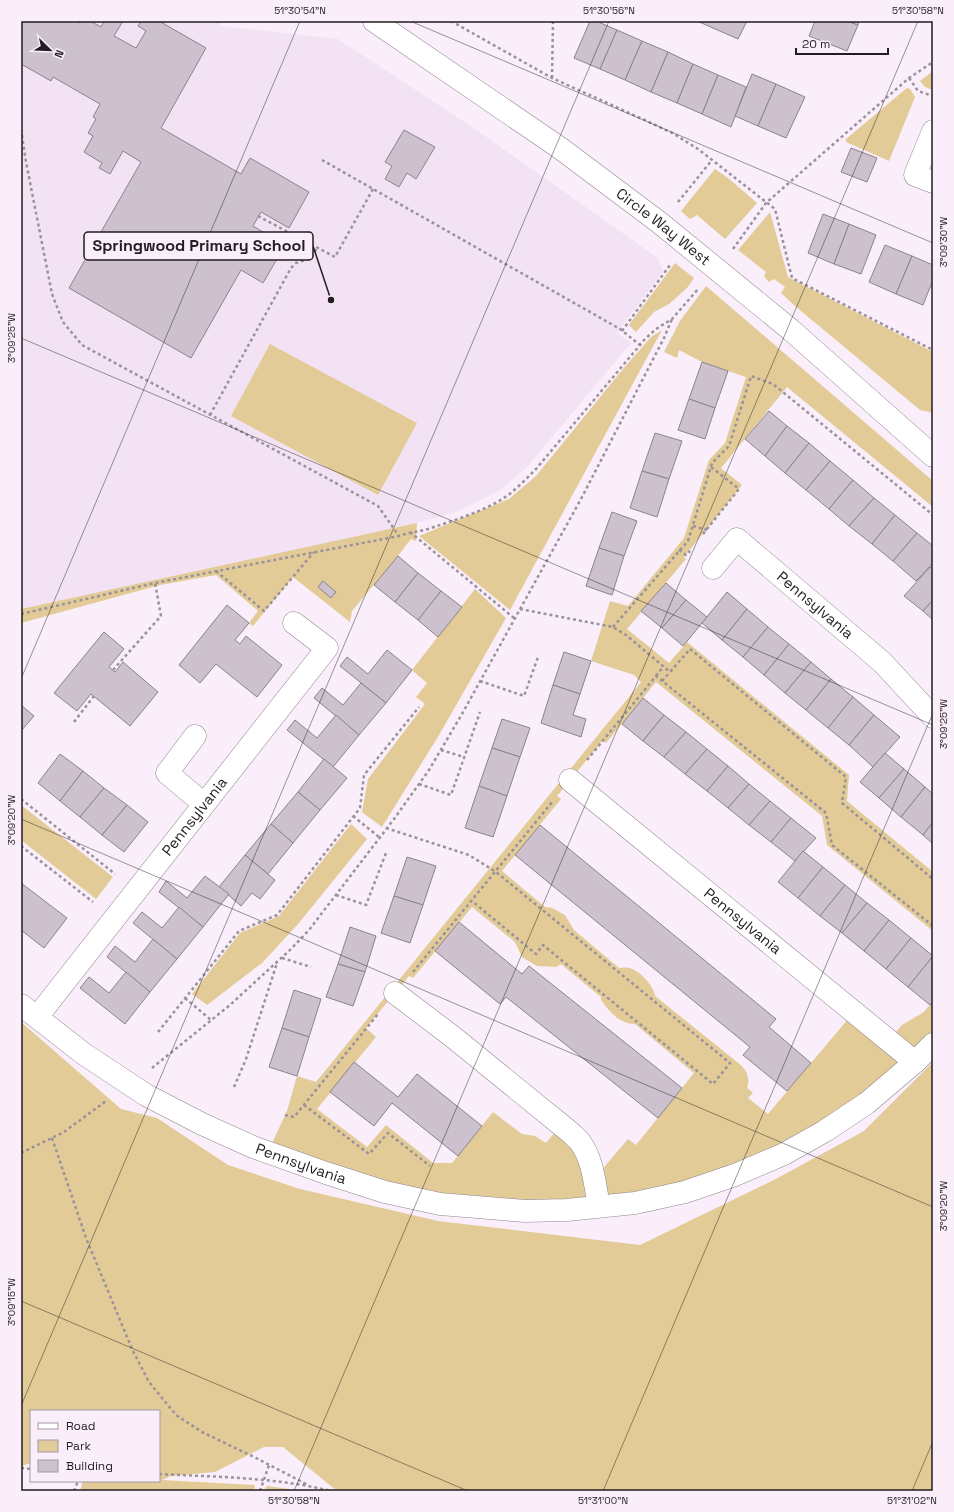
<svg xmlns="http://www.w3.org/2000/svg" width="954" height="1512" viewBox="0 0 954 1512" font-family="'Space Grotesk',sans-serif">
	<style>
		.built { fill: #f3e2f4 }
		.green { fill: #e2cb96; fill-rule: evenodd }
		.building { fill: #ccc1cd; stroke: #8c828d }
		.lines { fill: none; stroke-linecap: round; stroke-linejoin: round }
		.minor-casing { stroke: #8f858f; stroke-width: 23 }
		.path { stroke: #9a929b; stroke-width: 2.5; stroke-dasharray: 3 3; stroke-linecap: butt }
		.minor { stroke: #fff; stroke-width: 22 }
		.ticks { fill: none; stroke: #211d21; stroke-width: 1; stroke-opacity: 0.45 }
		.labels { text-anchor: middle; stroke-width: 3.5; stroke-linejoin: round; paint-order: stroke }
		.street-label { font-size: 15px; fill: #211d21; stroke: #f9eefa }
		.leader { fill: none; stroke: #211d21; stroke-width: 1.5 }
		.callout-dot { fill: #211d21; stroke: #f9eefa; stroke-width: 1.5 }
		.callout { fill: #f9eefa; stroke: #211d21; stroke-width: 1.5 }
		.callout-label { font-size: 16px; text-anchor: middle; font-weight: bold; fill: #211d21 }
		.neatline { fill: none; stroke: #211d21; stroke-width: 1.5 }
		.ticks-label { font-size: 10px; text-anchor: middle; fill: #211d21 }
	</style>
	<rect width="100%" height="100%" fill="#f9eefa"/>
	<polygon class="built" points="21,21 221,21 220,26 338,39 475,129 658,258 663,271 617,333 631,343 526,468 499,491 475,503 453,513 394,529 21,609"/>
	<g class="green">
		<polygon points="933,71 933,90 925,87 920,81"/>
		<polygon points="907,88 910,89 915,97 889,161 846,142 846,139"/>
		<polygon points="715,169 728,178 757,203 725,239 697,215 690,219 681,211"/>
		<polygon points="770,212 788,277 933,352 933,413 920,410 795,306 781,293 785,287 774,279 769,282 764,276 766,272 738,250"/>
		<polygon points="675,263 694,278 687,288 669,304 654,312 636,332 629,325"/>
		<path d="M 706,286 L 933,481 L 933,507 L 787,387 L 721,468 L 742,485 L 684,557 L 686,559 L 627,629 L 669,663 L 687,642 L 849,775 L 847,801 L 933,872 L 933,931 L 827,845 L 822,816 L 656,682 L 606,743 L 603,740 L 557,796 L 561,799 L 502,871 L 545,907 L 552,908 L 565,915 L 574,930 L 619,968 C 622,968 627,967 629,968 C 639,970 654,986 655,996 L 742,1066 C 748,1073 750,1080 747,1088 L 753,1093 L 748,1098 L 768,1114 L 854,1012 L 889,1040 L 902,1025 L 924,1012 L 933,1001 L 933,1044 L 867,1103 L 685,1192 L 479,1208 L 268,1152 L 287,1111 L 297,1076 L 316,1082 L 641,682 L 634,675 L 591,661 L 610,601 L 628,606 L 684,538 L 709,460 L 725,443 L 746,377 L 702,362 L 679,350 L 677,358 L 664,352 L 680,321 ZM 472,907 L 515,942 L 522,957 L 537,966 L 556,967 L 561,964 L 601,997 L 601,1000 C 609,1011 619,1024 635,1024 L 694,1073 L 636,1145 L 628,1139 L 594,1179 L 561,1125 L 546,1143 L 535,1136 L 522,1134 L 493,1112 L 452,1163 L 433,1163 L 386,1125 L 367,1147 L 317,1109 L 376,1037 L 366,1028 L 409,976 L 413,978 Z"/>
		<polygon points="662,330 510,610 419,536 509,499 536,476 623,369 651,337"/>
		<polygon points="270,344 417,423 378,495 231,416"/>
		<polygon points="417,523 416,541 411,539 398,556 352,611 350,622 293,577 253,626 249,623 258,611 216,575 160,585 21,623 21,609"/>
		<polygon points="475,589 506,618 439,735 382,827 362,812 368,779 425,704 416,697 427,683 412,670"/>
		<polygon points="21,805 113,877 96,899 21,840"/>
		<polygon points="351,824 367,839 299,923 262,963 207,1005 192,994 240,933 279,916"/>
		<polygon points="21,1022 121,1109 157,1118 228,1165 300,1189 438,1221 640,1245 774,1180 864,1131 933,1062 933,1491 337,1491 283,1447 264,1447 215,1472 171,1476 162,1480 255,1485 254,1491 80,1491 83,1481 159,1481 159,1411 31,1411 31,1463 21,1466"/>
		<polygon points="267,1486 304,1491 264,1491"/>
	</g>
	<g class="building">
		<polygon points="21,21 77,21 80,23 81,21 90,21 101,27 104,21 123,21 114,36 136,48 146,31 138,26 141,21 159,21 206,48 161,128 241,174 250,158 309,192 289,228 261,212 253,226 285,245 263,283 241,270 191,358 69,288 141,162 123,151 110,174 99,168 102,163 84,152 93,136 88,133 96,119 93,117 100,104 53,77 51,81 21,64"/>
		<polygon points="590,21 596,21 617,30 600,69 574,58"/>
		<polygon points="697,21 747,21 738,39"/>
		<polygon points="815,21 847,21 858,25 847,51 809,36"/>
		<polygon points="847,21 859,21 858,25"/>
		<polygon points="617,30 642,41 625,80 600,69"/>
		<polygon points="642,41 668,52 651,92 625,80"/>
		<polygon points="668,52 693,64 677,103 651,92"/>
		<polygon points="693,64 718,75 702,114 677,103"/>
		<polygon points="752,74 776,84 758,126 735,116"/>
		<polygon points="718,75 746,87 731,127 702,114"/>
		<polygon points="776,84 805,97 786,138 758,126"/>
		<polygon points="404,130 435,147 416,179 407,173 399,187 385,179 392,166 385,162"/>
		<polygon points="851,148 877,158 867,182 841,172"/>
		<polygon points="823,214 849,224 834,264 808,253"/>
		<polygon points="849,224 876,235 861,274 834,264"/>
		<polygon points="885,245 912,256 896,294 869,282"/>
		<polygon points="912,256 933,265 933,280 923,305 896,294"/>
		<polygon points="702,362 728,371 715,408 689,399"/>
		<polygon points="689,399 715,408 705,439 678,430"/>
		<polygon points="769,411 787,426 765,456 745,439"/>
		<polygon points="787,426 809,443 785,473 765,456"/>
		<polygon points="655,433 682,441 669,479 642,471"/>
		<polygon points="809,443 830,461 806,490 785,473"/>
		<polygon points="830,461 853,480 829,509 806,490"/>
		<polygon points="642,471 669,479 657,517 630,508"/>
		<polygon points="853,480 874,498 849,526 829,509"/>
		<polygon points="874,498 895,515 872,544 849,526"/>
		<polygon points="612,512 637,521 624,556 599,548"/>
		<polygon points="895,515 917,533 893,561 872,544"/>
		<polygon points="917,533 933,546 933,563 916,581 893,561"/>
		<polygon points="599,548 624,556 612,595 586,586"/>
		<polygon points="398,556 418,573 395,602 374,585"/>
		<polygon points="930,567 933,569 933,600 923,611 904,596"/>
		<polygon points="418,573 441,591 418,620 395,602"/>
		<polygon points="323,581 336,592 331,598 318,587"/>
		<polygon points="666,583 686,600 662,628 641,611"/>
		<polygon points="441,591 462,607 438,637 418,620"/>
		<polygon points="727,592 747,609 722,640 702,623"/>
		<polygon points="686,600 707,617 683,646 662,628"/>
		<polygon points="933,600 933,620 923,611"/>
		<polygon points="227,605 249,623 235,640 240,644 246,636 282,665 257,697 216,664 200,683 179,665"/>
		<polygon points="747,609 768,627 743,657 722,640"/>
		<polygon points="768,627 789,644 764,675 743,657"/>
		<polygon points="104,632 124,649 109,667 115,672 123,662 158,692 130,726 91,694 77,711 54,693"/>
		<polygon points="789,644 811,662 785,693 764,675"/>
		<polygon points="387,650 412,670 386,703 340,666 347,657 368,674"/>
		<polygon points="564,652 591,661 580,694 553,685"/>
		<polygon points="811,662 831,679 806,710 785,693"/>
		<polygon points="831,679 853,697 828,728 806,710"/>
		<polygon points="361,683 386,703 359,735 314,698 322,688 343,705"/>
		<polygon points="553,685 580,694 573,715 586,719 581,737 541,723"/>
		<polygon points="853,697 874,715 849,745 828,728"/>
		<polygon points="643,698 664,715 643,741 622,724"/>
		<polygon points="21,705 34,716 21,731"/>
		<polygon points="336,715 359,735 333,767 287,730 295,720 317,738"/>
		<polygon points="664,715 686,732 664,757 643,741"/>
		<polygon points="874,715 900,737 873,767 849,745"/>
		<polygon points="502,719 530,728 520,757 492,748"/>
		<polygon points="686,732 707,749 685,774 664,757"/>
		<polygon points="492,748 520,757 507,796 479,786"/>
		<polygon points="707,749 728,766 707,791 685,774"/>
		<polygon points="885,753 904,769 879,798 860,782"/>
		<polygon points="60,754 83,771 60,801 38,783"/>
		<polygon points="324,759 347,778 320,810 298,792"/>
		<polygon points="728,766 749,784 728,808 707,791"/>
		<polygon points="904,769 925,787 901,817 879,798"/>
		<polygon points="83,771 104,788 80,817 60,801"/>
		<polygon points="749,784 770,801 749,825 728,808"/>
		<polygon points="479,786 507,796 493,837 465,828"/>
		<polygon points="925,787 933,794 933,822 923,835 901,817"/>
		<polygon points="104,788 127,805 102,835 80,817"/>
		<polygon points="298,792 320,810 293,843 271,824"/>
		<polygon points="770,801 791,818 771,842 749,825"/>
		<polygon points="127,805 148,822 124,852 102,835"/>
		<polygon points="791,818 816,838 795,861 771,842"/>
		<polygon points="933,822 933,844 923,835"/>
		<polygon points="271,824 293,843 268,874 245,855"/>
		<polygon points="540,825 776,1019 769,1027 811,1063 787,1091 743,1055 750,1047 515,855"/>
		<polygon points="803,851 823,867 798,898 778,882"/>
		<polygon points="245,855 275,880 260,899 252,893 241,906 219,887"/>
		<polygon points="407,857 436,866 423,905 394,896"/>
		<polygon points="823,867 845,885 820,916 798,898"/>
		<polygon points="205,876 229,894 203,927 159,892 166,881 187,898"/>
		<polygon points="21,883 67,918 44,948 21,930"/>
		<polygon points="845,885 867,903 842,933 820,916"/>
		<polygon points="394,896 423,905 410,943 381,933"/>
		<polygon points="867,903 889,920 864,951 842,933"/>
		<polygon points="179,907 203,927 177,959 133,923 142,912 162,928"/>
		<polygon points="889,920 911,938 886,969 864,951"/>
		<polygon points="459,922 522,974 529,966 682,1088 658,1118 506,997 500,1004 435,951"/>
		<polygon points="350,927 376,936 365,972 338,964"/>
		<polygon points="911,938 933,956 908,987 886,969"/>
		<polygon points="153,939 177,959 150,992 107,957 115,946 135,962"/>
		<polygon points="933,956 933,1001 930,1005 908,987"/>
		<polygon points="338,964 365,972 353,1006 326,997"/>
		<polygon points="126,972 150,992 125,1024 80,988 89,977 109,993"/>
		<polygon points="294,990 321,999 309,1037 282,1028"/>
		<polygon points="282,1028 309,1037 297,1076 269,1067"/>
		<polygon points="354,1062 398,1097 417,1074 482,1126 458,1156 392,1103 374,1126 330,1092"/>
	</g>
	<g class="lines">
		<defs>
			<g id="minor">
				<path id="s1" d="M 374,21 L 560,148 L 660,223 L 791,330 L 933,456"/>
				<polyline points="933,131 915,175 933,182"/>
				<path id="s2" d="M 713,568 L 737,539 L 882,662 L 933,717"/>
				<polyline points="195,736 167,773 204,804"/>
				<path id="s3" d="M 570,780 L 915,1062"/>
				<path d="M 395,993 L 453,1037 L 571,1133 C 574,1136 578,1139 580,1142 C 593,1159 595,1186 599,1206"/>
				<path id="s4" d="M 21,1005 L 84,1054 L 146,1095 L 202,1124 L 253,1147 L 326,1173 L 385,1192 L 440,1204 L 525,1211 L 567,1210 L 635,1203 L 685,1192 L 735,1175 L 784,1154 L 825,1131 L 867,1103 L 915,1062 L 933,1044"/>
				<path id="s5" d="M 37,1017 L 327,648 L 294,623"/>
			</g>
		</defs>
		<use href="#minor" class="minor-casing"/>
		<g class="path">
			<polyline points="451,21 552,78 647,121 674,134 698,149 775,209 792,278 933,350"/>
			<polyline points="552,78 553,21"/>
			<polyline points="909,78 918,91 933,96"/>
			<polyline points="21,129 26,162 52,294 63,322 82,345 378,506 399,536"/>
			<polyline points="322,160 620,329 640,345"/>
			<polyline points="678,202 712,160"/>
			<polyline points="258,216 335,257 373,189"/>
			<polyline points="733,249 766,203 909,78 933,62"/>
			<polyline points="622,331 670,265"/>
			<polyline points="210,415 291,268 296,263 311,258 317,248"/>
			<polyline points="693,526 707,530"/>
			<polyline points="410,532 514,618"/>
			<polyline points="703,534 739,489 711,467"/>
			<polyline points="679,550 686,555 690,551"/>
			<polyline points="216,571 264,611 314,552"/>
			<polyline points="520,609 613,627 626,635 670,672 690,649 846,777 842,803 933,879"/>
			<path d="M 21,614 L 155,583 L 399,536 C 410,532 418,532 428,529 C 452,521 478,513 499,501 C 513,493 525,480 536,469 L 645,339 L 656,329 L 672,319 L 699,288"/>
			<polyline points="613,627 688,541 712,463 729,446 751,376 773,384 933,515"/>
			<polyline points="113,670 161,616 155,583"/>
			<polyline points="656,676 663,667"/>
			<polyline points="480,681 524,696 538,657"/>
			<polyline points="662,681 670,672"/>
			<polyline points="74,722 94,696"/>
			<polyline points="441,750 464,757"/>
			<polyline points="587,760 656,676 826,813 832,845 933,926"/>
			<polyline points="419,784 451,795 480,712"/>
			<polyline points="21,799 115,874"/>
			<polyline points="353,816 379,837"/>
			<polyline points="386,828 469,855 496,872 730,1063 713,1084 543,945 536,954 472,901"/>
			<polyline points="21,846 93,902"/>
			<polyline points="336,895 366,905 386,853"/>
			<polyline points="282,958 311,967"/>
			<polyline points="413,972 553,801"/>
			<polyline points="185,998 211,1020"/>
			<polyline points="158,1032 239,931 277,915 360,808 364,775 419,707"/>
			<polyline points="152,1068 230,1005 291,949 309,930 394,819 429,770 462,714 581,499 664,338 672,319"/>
			<polyline points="234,1087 246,1059 277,963"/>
			<polyline points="304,1105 369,1154 388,1133 430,1166"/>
			<polyline points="285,1115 294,1117 378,1014"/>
			<polyline points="52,1138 86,1238 132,1349 149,1382 176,1415 202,1432 256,1458 308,1485"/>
			<polyline points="21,1153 64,1132 106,1101"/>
			<polyline points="21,1468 31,1469"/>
			<path d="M 159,1474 C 217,1477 274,1477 331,1491"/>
			<polyline points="74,1491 78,1481"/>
			<polyline points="260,1491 269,1465"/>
		</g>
		<use href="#minor" class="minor"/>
	</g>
	<path class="ticks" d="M 410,21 L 933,243M 21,338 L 933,725M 21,679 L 300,21M 21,819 L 933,1207M 21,1301 L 468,1491M 21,1406 L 609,21M 294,1491 L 918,21M 603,1491 L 933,713M 912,1491 L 933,1441"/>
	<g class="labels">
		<g class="street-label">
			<text dy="5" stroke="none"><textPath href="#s1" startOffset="355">Circle Way West</textPath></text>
			<text dy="5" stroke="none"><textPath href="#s2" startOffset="140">Pennsylvania</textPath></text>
			<text dy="5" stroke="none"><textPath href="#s5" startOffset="255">Pennsylvania</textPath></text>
			<text dy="5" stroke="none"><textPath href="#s3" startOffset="223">Pennsylvania</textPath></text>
			<text dy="5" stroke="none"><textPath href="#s4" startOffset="324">Pennsylvania</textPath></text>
		</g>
	</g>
	<path class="leader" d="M331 300L313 246"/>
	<circle class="callout-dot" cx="331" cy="300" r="4"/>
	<rect class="callout" x="84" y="232" width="229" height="28" rx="4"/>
	<g class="callout-label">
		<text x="199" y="251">Springwood Primary School</text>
	</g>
	<rect width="954" height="1512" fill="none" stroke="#f9eefa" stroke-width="44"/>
	<rect x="30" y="1410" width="130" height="72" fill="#f9eefa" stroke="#a39aa3"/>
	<rect x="38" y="1423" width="20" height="6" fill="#ffffff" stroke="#a39aa3"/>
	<text x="66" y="1430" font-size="12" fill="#211d21">Road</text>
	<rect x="38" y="1440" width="20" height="12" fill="#e2cb96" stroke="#a39aa3"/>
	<text x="66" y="1450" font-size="12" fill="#211d21">Park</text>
	<rect x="38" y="1460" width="20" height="12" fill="#ccc1cd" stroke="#a39aa3"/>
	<text x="66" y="1470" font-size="12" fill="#211d21">Building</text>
	<g transform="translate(50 50) rotate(113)" stroke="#f9eefa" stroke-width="3" paint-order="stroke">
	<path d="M0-3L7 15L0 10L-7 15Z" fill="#211d21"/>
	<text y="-6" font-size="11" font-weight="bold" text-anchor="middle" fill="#211d21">N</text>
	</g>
	<path d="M796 48v6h92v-6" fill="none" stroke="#211d21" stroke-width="2"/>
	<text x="802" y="48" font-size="12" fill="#211d21" stroke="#f9eefa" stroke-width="3" paint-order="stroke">20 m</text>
	<rect x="22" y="22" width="910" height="1468" class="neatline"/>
	<g class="ticks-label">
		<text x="300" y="14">51°30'54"N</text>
		<text x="609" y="14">51°30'56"N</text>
		<text x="918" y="14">51°30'58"N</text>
		<text transform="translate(943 242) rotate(-90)" y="4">3°09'30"W</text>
		<text transform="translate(11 338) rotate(-90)" y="4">3°09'25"W</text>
		<text transform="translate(943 724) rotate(-90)" y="4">3°09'25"W</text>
		<text transform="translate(11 820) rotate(-90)" y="4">3°09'20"W</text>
		<text transform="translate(943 1206) rotate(-90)" y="4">3°09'20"W</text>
		<text transform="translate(11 1302) rotate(-90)" y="4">3°09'15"W</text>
		<text x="294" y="1504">51°30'58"N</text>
		<text x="603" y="1504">51°31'00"N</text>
		<text x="912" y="1504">51°31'02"N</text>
	</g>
</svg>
